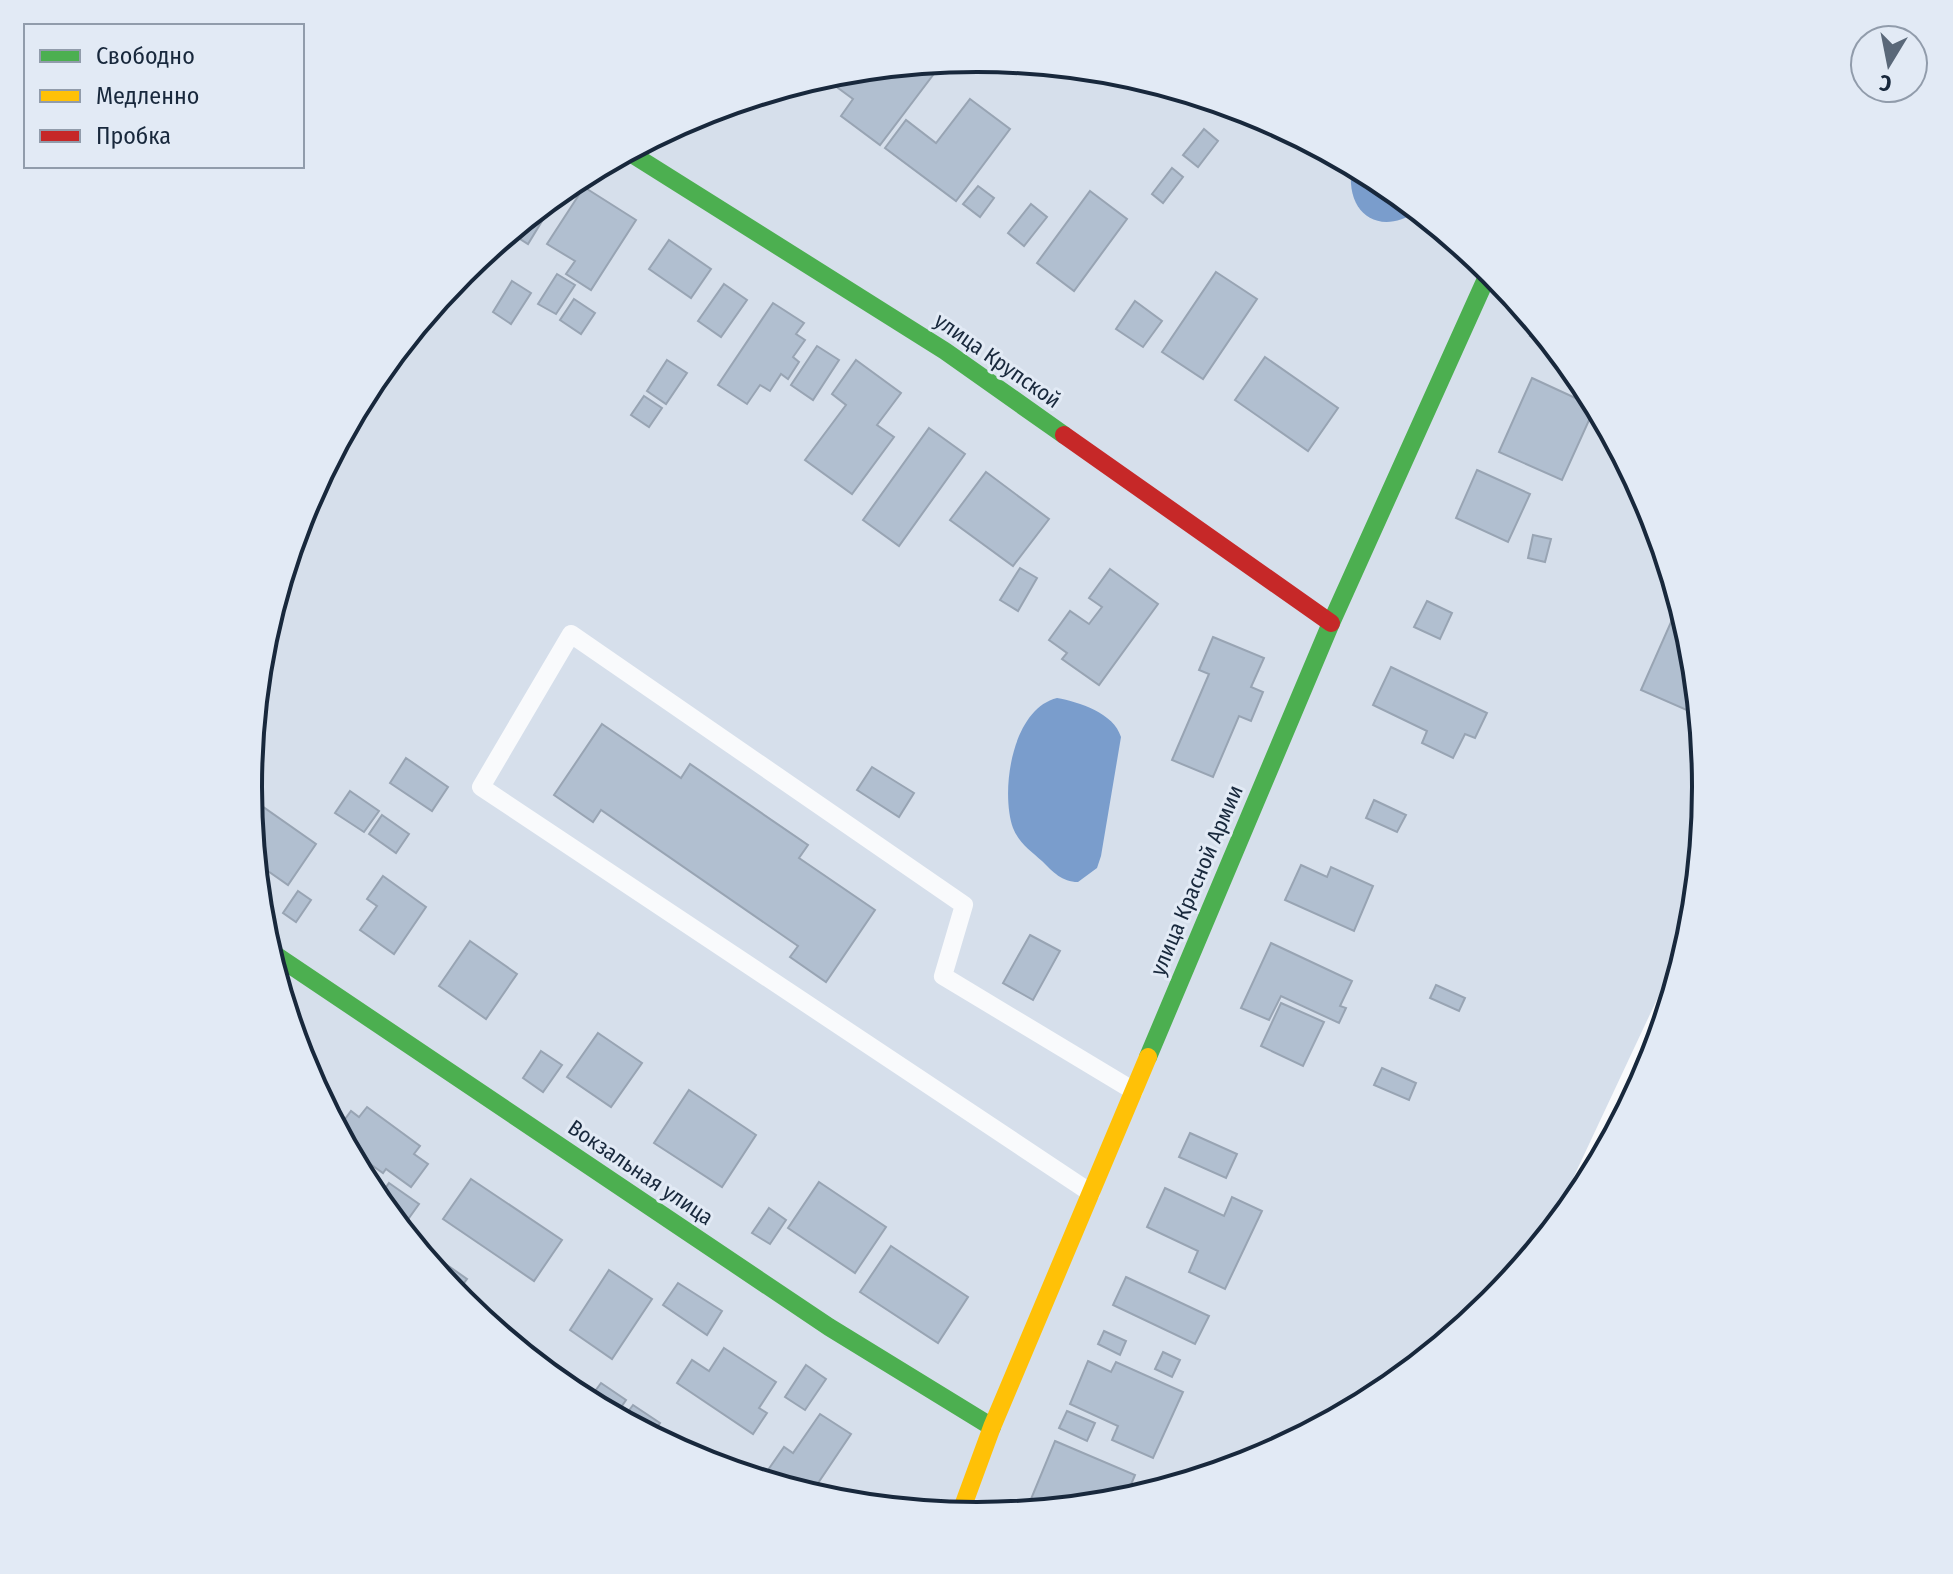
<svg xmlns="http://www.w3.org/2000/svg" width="1953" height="1574" viewBox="0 0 1953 1574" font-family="'Fira Sans Condensed',sans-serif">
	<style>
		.water { fill: #7a9dcc }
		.building { fill: #b1bfd0; stroke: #98a4b3; stroke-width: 2 }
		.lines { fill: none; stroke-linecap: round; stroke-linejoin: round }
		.lane { stroke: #f9fafc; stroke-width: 18 }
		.fast { stroke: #4caf50; stroke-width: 18 }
		.slow { stroke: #ffc107; stroke-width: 18 }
		.jam { stroke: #c62828; stroke-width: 18 }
		.labels { text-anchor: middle; stroke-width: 6; stroke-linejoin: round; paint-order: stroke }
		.street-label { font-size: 22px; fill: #18283c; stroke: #e2eaf5 }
		.rim { fill: none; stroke: #18283c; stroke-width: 4 }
	</style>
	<rect width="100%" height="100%" fill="#d6dfeb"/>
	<g class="water">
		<path d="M 1352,165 L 1382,181 L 1418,211 C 1377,238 1344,212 1352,165 Z"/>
		<path d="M 1057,698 C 1079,702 1114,713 1121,737 L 1101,856 L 1097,868 L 1078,882 C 1062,882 1053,872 1042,861 C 1031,851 1019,843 1013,828 C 1000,791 1012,709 1057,698 Z"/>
	</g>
	<g class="building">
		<polygon points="917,64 933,75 880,145 841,116 853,99 823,77 835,72"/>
		<polygon points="970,99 1010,129 956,201 885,148 906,120 936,143"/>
		<polygon points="1204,129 1218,141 1198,167 1183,155"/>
		<polygon points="1172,168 1183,177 1163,203 1152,194"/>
		<polygon points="978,186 994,198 980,217 963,204"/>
		<polygon points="584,187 636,220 591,290 566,274 575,261 547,244"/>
		<polygon points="561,190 528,244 509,232"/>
		<polygon points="1090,191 1127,219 1074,291 1037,263"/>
		<polygon points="1031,204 1047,217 1024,246 1008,233"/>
		<polygon points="669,240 711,269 691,298 649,269"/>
		<polygon points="1216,272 1257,299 1203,379 1162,352"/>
		<polygon points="557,274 575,285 556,314 538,304"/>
		<polygon points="512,281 531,293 511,324 493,312"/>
		<polygon points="724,284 747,300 721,337 698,321"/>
		<polygon points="574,299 595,313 581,334 560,320"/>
		<polygon points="1135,301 1162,321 1143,347 1116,329"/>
		<polygon points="773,303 804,323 796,334 805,340 793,357 799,362 788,379 781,374 770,391 760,385 747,404 718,385"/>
		<polygon points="1536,325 1555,348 1530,336"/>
		<polygon points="817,346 839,360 813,400 791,385"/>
		<polygon points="1265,357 1338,408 1308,451 1235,400"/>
		<polygon points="667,360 687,373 666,404 647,391"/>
		<polygon points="856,360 901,393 877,425 894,437 852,494 805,460 846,405 832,394"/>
		<polygon points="1532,378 1595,407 1562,480 1499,452"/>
		<polygon points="644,396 662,408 649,427 631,415"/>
		<polygon points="929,428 965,454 899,546 863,520"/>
		<polygon points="1477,470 1530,494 1508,542 1456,518"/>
		<polygon points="986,472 1049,519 1013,566 950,520"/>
		<polygon points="1533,535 1551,539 1545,562 1528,558"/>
		<polygon points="1020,568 1037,578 1018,611 1000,600"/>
		<polygon points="1110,569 1158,604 1099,685 1062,659 1067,653 1049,640 1070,611 1089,624 1102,607 1089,598"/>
		<polygon points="1427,601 1452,613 1440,639 1414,627"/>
		<polygon points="1679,604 1692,645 1698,715 1641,690"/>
		<polygon points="1213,637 1264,658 1251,687 1263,692 1251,721 1239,716 1213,777 1172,760 1209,674 1199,670"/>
		<polygon points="1391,667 1487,713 1475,738 1465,734 1453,758 1422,743 1427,731 1373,705"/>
		<polygon points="602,724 681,778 690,764 808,845 799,858 875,910 826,982 790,957 798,946 601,810 593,822 554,795"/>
		<polygon points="406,758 448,787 432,811 390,783"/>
		<polygon points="872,767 914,793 899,817 857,790"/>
		<polygon points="350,791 379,811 364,832 335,813"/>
		<polygon points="249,797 316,844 288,885 255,862"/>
		<polygon points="1374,800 1406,815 1397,832 1366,818"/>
		<polygon points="382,815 409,834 396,853 369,834"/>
		<polygon points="1301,865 1327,877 1331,867 1373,886 1354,931 1285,900"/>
		<polygon points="383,876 426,907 394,954 360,930 377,906 367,899"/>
		<polygon points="298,891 311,900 296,922 283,913"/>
		<polygon points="1030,935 1060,951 1033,1000 1003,983"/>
		<polygon points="470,941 517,974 486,1019 439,986"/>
		<polygon points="1271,943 1352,981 1340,1006 1346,1008 1339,1023 1281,996 1269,1020 1241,1008"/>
		<polygon points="1436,985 1465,998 1459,1011 1430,998"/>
		<polygon points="1281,1003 1324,1022 1303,1066 1261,1046"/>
		<polygon points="598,1033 642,1063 611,1107 567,1077"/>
		<polygon points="541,1051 562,1065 543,1092 523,1078"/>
		<polygon points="1382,1068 1416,1083 1409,1100 1374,1085"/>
		<polygon points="689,1090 756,1135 722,1187 654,1143"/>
		<polygon points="367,1107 420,1146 414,1154 428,1164 411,1187 386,1169 383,1173 346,1147 337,1130 351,1111 359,1117"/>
		<polygon points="1190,1133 1237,1154 1226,1178 1179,1157"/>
		<polygon points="471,1179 562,1240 534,1281 443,1219"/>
		<polygon points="819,1182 886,1227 855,1273 788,1228"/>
		<polygon points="389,1183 419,1204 401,1229 377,1200"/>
		<polygon points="1165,1188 1224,1216 1232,1197 1262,1211 1225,1289 1189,1272 1198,1251 1147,1227"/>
		<polygon points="769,1208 786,1220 770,1244 752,1233"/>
		<polygon points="420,1246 467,1279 455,1295 417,1249"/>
		<polygon points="891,1246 968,1297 938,1343 860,1292"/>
		<polygon points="609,1270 652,1299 612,1359 570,1330"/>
		<polygon points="1126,1277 1209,1316 1195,1344 1113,1305"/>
		<polygon points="678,1283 722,1311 707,1335 663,1305"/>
		<polygon points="1104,1331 1126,1341 1120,1355 1098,1344"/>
		<polygon points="724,1348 776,1382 759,1408 767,1413 753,1434 677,1383 692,1360 709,1371"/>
		<polygon points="1163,1352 1180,1360 1172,1377 1155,1369"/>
		<polygon points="1088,1361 1111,1372 1116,1362 1183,1392 1153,1458 1112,1440 1118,1426 1070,1404"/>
		<polygon points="806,1365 826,1379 805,1410 785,1397"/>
		<polygon points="601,1383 626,1400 615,1416 590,1398"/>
		<polygon points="633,1405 660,1423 651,1436 622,1420"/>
		<polygon points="1067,1411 1095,1423 1087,1441 1059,1428"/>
		<polygon points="820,1414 851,1434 810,1495 800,1492 768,1470 784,1447 793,1453"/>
		<polygon points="1055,1441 1135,1475 1125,1499 1116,1494 1113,1503 1026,1511"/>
		<polygon points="721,1457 742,1470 740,1473 716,1466"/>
	</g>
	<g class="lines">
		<g class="lane">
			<polyline points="1091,1193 481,787 571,634 964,905 943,976 1134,1091"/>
			<polyline points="1569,1208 1676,980"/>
		</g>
		<g class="fast">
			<polyline points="627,151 945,351 1064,435"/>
			<polyline points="268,950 829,1327 992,1427"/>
			<polyline points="1148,1057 1331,623 1490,270"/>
		</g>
		<polyline class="slow" points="960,1514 992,1427 1148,1057"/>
		<polyline class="jam" points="1064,435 1331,623"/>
	</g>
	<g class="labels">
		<g class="street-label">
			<text transform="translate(998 360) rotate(35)" y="8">улица Крупской</text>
			<text transform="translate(1196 880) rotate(-67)" y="8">улица Красной Армии</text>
			<text transform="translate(641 1172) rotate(34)" y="8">Вокзальная улица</text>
		</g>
	</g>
	<path d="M0 0H1953V1574H0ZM262 787a715 715 0 1 1 1430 0a715 715 0 1 1-1430 0Z" fill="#e2eaf5" fill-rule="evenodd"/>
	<path class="rim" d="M262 787a715 715 0 1 1 1430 0a715 715 0 1 1-1430 0Z"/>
	<rect x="24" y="24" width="280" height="144" fill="#e2eaf5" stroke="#919cab" stroke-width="2"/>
	<rect x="40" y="50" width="40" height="12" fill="#4caf50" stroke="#919cab" stroke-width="2"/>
	<text x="96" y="64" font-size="24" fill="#18283c">Свободно</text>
	<rect x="40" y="90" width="40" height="12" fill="#ffc107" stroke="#919cab" stroke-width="2"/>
	<text x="96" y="104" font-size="24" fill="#18283c">Медленно</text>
	<rect x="40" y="130" width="40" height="12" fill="#c62828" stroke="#919cab" stroke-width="2"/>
	<text x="96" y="144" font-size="24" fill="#18283c">Пробка</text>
	<g transform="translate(1889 64) rotate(190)"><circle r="38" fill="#e2eaf5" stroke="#919cab" stroke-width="2"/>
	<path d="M0-6L14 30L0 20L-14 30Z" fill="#5a6879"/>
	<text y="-12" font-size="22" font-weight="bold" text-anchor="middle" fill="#18283c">С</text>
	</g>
</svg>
